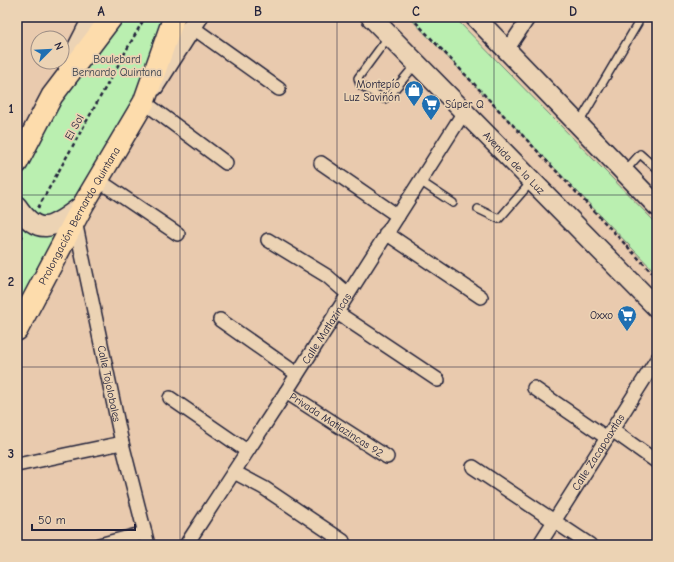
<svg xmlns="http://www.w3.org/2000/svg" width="674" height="562" viewBox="0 0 674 562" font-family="'Comic Neue',sans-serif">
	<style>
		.green { fill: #baefb0; stroke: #6e8876 }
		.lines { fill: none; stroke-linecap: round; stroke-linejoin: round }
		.lane-casing { stroke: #22223b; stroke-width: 10 }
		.street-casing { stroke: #22223b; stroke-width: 16 }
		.secondary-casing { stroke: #22223b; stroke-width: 22 }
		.primary-casing { stroke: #22223b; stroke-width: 24 }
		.path { stroke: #22223b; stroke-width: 2.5; stroke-dasharray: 4 3; stroke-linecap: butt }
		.lane { stroke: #ecd3b4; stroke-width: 7 }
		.street { stroke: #ecd3b4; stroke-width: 13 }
		.secondary { stroke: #ecd3b4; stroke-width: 19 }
		.primary { stroke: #fddcac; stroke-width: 21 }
		.grid { fill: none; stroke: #22223b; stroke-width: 1; stroke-opacity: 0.55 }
		.labels { text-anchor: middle; stroke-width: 3.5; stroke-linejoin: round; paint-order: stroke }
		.park-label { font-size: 11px; fill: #39414d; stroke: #ecd3b4 }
		.poi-label { font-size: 11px; fill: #22223b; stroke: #ecd3b4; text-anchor: end }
		.street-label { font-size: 11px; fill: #22223b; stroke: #ecd3b4 }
		.neatline { fill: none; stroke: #22223b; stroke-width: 1.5 }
		.grid-label { font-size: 13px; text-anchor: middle; font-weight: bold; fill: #22223b }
	</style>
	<rect width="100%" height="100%" fill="#e9caae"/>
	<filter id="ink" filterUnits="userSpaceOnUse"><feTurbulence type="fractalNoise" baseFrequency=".025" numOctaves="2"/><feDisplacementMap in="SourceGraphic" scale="8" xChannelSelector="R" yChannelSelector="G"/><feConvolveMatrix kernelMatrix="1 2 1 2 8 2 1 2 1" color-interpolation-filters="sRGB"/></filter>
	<g filter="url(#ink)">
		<g class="green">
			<polygon points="88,17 202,17 17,320 17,164"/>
			<polygon points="409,17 454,17 657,224 657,274"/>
		</g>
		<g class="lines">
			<defs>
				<g id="lane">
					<polyline points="389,36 358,78 360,85 384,99 390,95 416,64"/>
					<polyline points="579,123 638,23"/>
					<polyline points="624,172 640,154 657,169"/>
					<polyline points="420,181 453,203"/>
					<polyline points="478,209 499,219 532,181"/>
				</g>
				<g id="street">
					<polyline points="192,27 279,89"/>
					<polyline points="507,50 529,17"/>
					<polyline points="144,102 226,163"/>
					<polyline points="321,163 398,216"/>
					<polyline points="98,180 178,234"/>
					<path id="s1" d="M 75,221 L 122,443 L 148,545"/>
					<polyline points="386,233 481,297"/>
					<polyline points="268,240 327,276 348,294"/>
					<polyline points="336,312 438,380"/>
					<polyline points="220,320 297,374"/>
					<polyline points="534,388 607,438"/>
					<path id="s2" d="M 286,392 L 387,457"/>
					<polyline points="170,398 247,451"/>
					<polyline points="612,430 657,462"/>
					<polyline points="17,465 122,443"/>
					<polyline points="473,467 590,545"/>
					<polyline points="234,472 264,488 343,541"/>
					<polyline points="99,545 145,533"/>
					<path id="s3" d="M 186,545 L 286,392 L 464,112"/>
					<path id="s4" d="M 539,545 L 657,359"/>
				</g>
				<g id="secondary">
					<path id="s5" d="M 371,17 L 657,308"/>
					<polyline points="475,17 657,206"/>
					<polyline points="68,66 93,17"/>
					<polyline points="154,86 198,17"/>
					<path d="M 17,206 C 41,241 55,225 83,205"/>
				</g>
				<g id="primary">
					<polyline points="17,163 52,96 112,17"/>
					<path id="s6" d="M 17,330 L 83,205 L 144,102 L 174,17"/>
				</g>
			</defs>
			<use href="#lane" class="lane-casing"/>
			<use href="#street" class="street-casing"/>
			<use href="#secondary" class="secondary-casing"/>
			<use href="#primary" class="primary-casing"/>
			<g class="path">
				<polyline points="411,17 657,278"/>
				<polyline points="38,208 145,17"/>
				<polyline points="17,245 23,235"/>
			</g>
			<use href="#lane" class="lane"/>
			<use href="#street" class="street"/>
			<use href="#secondary" class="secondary"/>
			<use href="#primary" class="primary"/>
		</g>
	</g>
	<path class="grid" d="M 180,17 L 180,545M 337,17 L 337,545M 494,17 L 494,545M 17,195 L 657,195M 17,367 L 657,367"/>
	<defs>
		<symbol id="shop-pin" viewBox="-11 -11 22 30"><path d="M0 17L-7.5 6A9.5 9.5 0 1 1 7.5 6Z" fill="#1f6fb2" stroke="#ecd3b4"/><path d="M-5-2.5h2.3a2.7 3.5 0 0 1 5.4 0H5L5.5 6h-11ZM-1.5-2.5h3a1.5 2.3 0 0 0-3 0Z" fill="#fff"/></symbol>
		<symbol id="supermarket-pin" viewBox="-11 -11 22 30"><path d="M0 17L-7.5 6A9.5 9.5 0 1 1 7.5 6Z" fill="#1f6fb2" stroke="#ecd3b4"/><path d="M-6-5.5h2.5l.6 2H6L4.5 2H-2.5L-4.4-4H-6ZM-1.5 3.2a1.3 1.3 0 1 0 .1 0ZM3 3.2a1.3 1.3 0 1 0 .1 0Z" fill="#fff"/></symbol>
	</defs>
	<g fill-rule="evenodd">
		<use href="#shop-pin" x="403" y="79" width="22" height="30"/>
		<use href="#supermarket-pin" x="420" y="93" width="22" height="30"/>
		<use href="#supermarket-pin" x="616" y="304" width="22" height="30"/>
	</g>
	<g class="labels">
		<g class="park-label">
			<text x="117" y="63">Boulebard<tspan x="117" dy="13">Bernardo Quintana</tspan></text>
		</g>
		<g class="poi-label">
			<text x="400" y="88">Montepío<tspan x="400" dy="13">Luz Saviñón</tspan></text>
			<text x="445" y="108" text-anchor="start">Súper Q</text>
			<text x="613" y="319">Oxxo</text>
		</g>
		<g class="street-label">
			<text transform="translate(74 127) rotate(-61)" y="4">El Sol</text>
			<text dy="4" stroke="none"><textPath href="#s5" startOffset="204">Avenida de la Luz</textPath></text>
			<text dy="4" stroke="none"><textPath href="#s6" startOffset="130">Prolongación Bernardo Quintana</textPath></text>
			<text dy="4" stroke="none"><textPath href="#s3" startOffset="258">Calle Matlazincas</textPath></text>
			<text dy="4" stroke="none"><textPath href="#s1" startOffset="166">Calle Tojolobales</textPath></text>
			<text dy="4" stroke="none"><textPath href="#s2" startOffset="60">Privada Matlazincas 92</textPath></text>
			<text dy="4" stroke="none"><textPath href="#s4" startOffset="110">Calle Zacapoaxtlas</textPath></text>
		</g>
	</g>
	<rect width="674" height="562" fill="none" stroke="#ecd3b4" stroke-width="44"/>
	<g transform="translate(50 50) rotate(66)"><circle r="19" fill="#ecd3b4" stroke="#9b8c84"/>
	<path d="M0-3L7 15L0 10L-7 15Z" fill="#1f6fb2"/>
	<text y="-6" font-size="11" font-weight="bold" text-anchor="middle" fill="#22223b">N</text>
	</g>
	<path d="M32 524v6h103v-6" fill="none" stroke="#22223b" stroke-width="2"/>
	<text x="38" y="524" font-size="12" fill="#22223b" stroke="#ecd3b4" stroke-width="3" paint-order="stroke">50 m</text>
	<rect x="22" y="22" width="630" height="518" class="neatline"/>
	<g class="grid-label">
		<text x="101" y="16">A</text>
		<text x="258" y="16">B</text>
		<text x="416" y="16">C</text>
		<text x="573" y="16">D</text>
		<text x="11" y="113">1</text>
		<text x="11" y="286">2</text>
		<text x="11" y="458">3</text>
	</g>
</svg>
